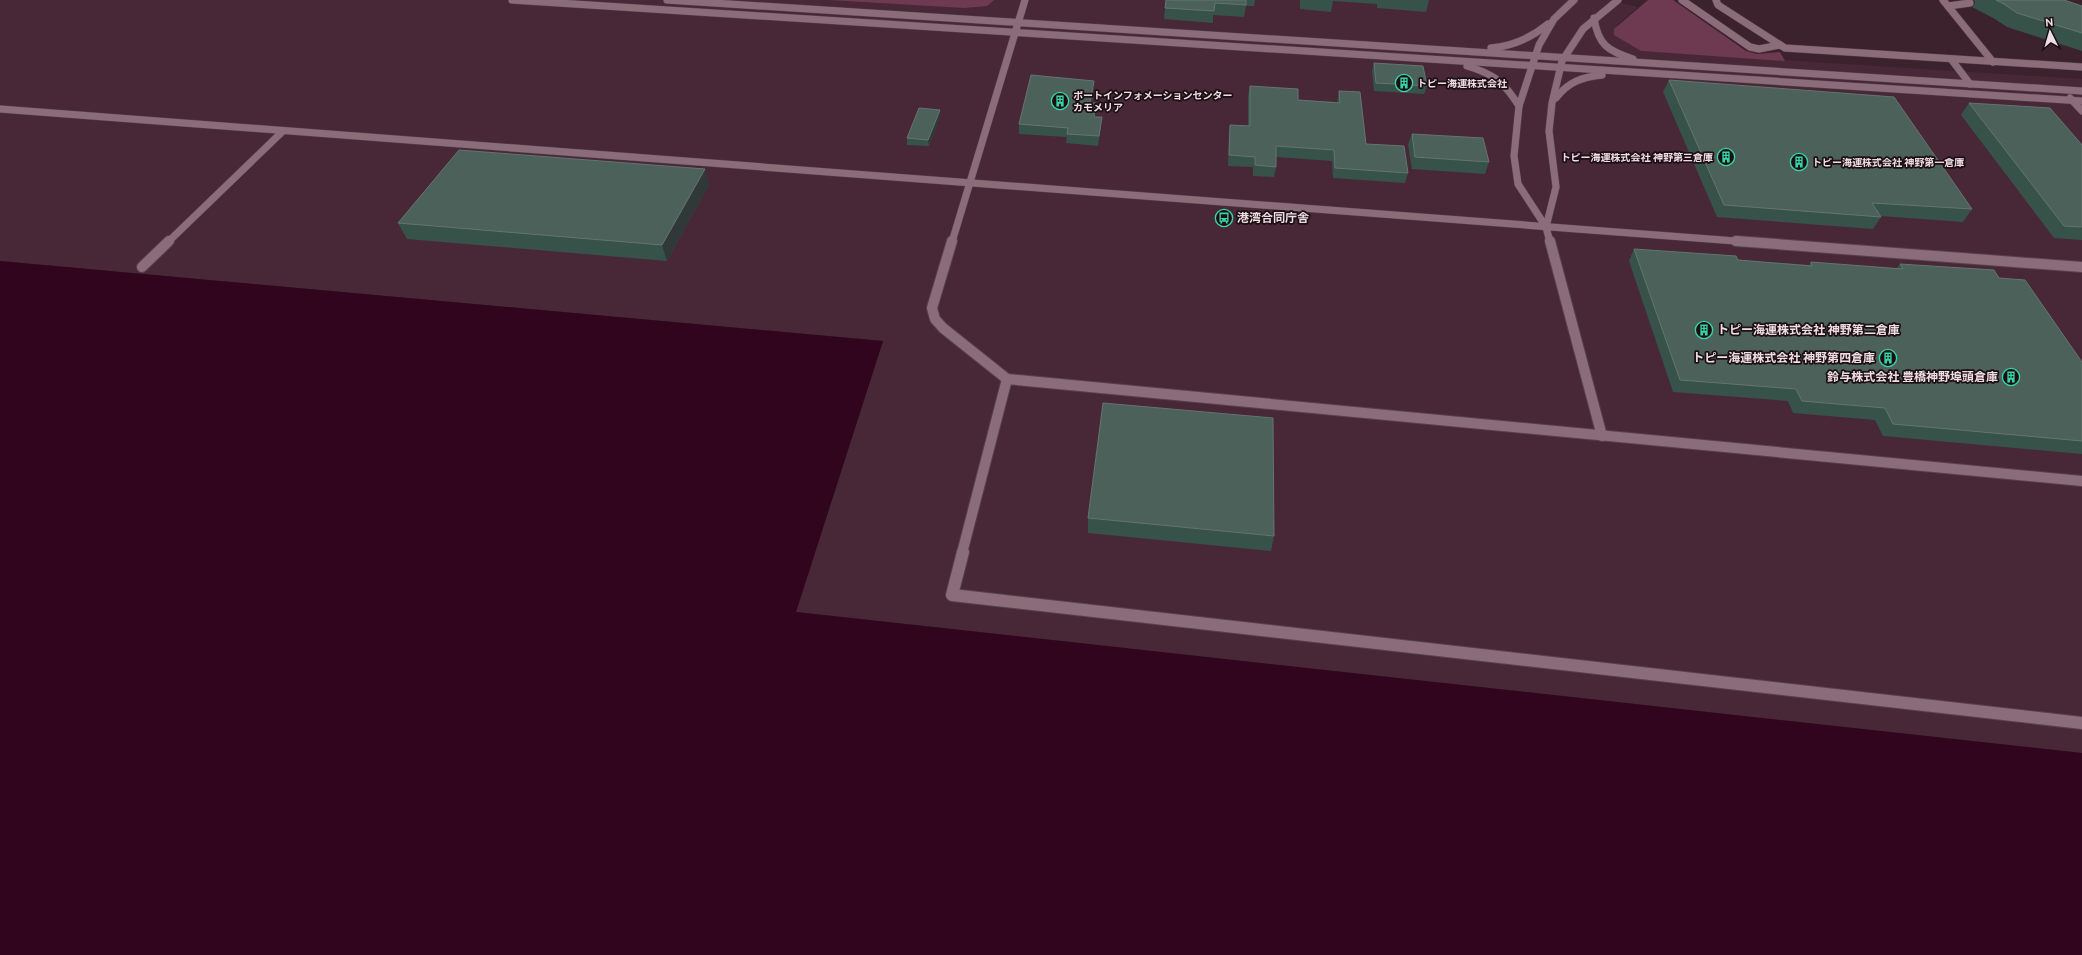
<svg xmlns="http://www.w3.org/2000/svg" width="2082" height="955" viewBox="0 0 2082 955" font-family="Ubuntu,'Noto Sans JP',sans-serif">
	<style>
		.built { fill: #482837 }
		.green { fill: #6d3a52 }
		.water { fill: #32051e }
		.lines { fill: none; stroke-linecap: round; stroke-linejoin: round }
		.minor-far2-casing { stroke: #57424c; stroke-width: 8 }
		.minor-far1-casing { stroke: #57424c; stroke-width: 12 }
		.minor-casing { stroke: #57424c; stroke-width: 14 }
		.minor-far2 { stroke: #8b6d7a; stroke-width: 7 }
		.minor-far1 { stroke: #8b6d7a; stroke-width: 10 }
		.minor { stroke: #8b6d7a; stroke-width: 12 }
		.wall { fill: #375249 }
		.shaded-wall { fill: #303937 }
		.building { fill: #4b6159; stroke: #64756f }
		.labels { text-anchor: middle; stroke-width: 3.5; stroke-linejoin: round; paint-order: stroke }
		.far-poi-label { font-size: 10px; font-weight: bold; fill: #efdde4; stroke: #1b0f14; text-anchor: start }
		.poi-label { font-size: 12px; font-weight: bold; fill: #efdde4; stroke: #1b0f14; text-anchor: start }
	</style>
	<rect width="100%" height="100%" fill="#3b222d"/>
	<polygon class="built" points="0,0 1609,0 1638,7 1617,25 1641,51 2082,79 2082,753 796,612 883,341 0,261"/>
	<g class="green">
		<polygon points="829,0 994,0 987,6 964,8"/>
		<polygon points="1648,0 1673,0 1746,51 1757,54 1780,52 1785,61 1641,51 1614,35 1614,29"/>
	</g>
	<polygon class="water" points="0,261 883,341 796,612 2082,753 2082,955 0,955"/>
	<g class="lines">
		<defs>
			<g id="minor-far2">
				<polyline points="512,0 2082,101"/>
				<polyline points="667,0 2082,91"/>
				<polyline points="1682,0 1750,47 1759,49 1780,45"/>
				<polyline points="1716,0 1718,5 1785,48 2082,67"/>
				<polyline points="1943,0 1993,62"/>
				<polyline points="1948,6 1970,3"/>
				<path d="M 1594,18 C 1598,45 1608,51 1633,59"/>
				<path d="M 1491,48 C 1514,46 1531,38 1548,24"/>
				<polyline points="1951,59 1970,84"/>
				<path d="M 1467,66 C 1494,74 1504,82 1519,106"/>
				<path d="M 1556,98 C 1568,82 1582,77 1602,75"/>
				<polyline points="2070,98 2082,111"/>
				<polyline points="0,109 1749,242"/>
				<polyline points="1546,227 1556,187 1549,131 1552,103 1562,61 1583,29 1618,0"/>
				<polyline points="168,242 283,131"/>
				<polyline points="952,242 1025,0"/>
				<polyline points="1550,242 1546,227 1518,184 1514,156 1519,106 1539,45 1554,19 1574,0"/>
			</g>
			<g id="minor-far1">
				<polyline points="952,241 932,308 935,319 943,328 1007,379 2082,481"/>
				<polyline points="1550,241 1602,436"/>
				<polyline points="1736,241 2082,267"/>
				<polyline points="142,267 169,241"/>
				<polyline points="962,553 1007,379"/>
			</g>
			<polyline id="minor" points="963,552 952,595 2082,723"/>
		</defs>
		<use href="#minor-far2" class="minor-far2-casing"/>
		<use href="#minor-far1" class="minor-far1-casing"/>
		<use href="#minor" class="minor-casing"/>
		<use href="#minor-far2" class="minor-far2"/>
		<use href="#minor-far1" class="minor-far1"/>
		<use href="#minor" class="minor"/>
	</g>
	<g class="wall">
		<polygon points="1166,0 1255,0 1254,6 1246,6 1244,17 1213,15 1213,23 1164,19"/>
		<polygon points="1300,0 1429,0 1426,12 1377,8 1377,4 1333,1 1331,12 1300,9"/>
		<polygon points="1974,0 2064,0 2082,6 2082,51 2007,27 1995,19 1972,7 1975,4"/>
		<polygon points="1374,63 1427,86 1424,94 1374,91 1372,71"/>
		<polygon points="1669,80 1972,209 1963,222 1880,216 1881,217 1873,229 1717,217 1663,92"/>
		<polygon points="1250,86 1298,100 1337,102 1339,91 1366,144 1408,173 1405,183 1333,178 1332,161 1276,157 1276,167 1274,177 1253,176 1253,167 1228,166 1229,135 1230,125 1248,126 1248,96"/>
		<polygon points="1094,90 1092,103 1096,103 1095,117 1101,126 1098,146 1066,143 1067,137 1019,134 1019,124"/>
		<polygon points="1969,103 2082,145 2082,240 2054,238 1961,115"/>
		<polygon points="940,117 929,146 907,145 907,138"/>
		<polygon points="1412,134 1489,162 1485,174 1412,169 1408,145"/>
		<polygon points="709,185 667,261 407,239 398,223"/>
		<polygon points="1634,249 1738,260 1809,265 1811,262 1896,269 1900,264 1999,278 2082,362 2082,454 1883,436 1875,420 1793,413 1788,401 1673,392 1629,261"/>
		<polygon points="1088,518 1274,536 1271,551 1088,533"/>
	</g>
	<g class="shaded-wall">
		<polygon points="1094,81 1094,90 1090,112 1090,103"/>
		<polygon points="1096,103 1096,112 1094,126 1094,117"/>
		<polygon points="940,110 940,117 929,146 928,140"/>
		<polygon points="705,169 709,185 667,261 662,245"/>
	</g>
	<g class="building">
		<polygon points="1166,0 1246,0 1246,5 1215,3 1214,11 1165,8"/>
		<polygon points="1996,0 2064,0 2082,6 2082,33 2017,13 2004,4"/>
		<polygon points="1374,63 1423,66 1427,86 1376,83"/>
		<polygon points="1031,75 1094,81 1090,103 1096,103 1094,117 1102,117 1099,136 1067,134 1068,128 1019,124"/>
		<polygon points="1669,80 1894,97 1972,209 1872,203 1881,217 1724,205"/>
		<polygon points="1250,86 1298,89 1298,100 1340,103 1339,91 1360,92 1366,144 1404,146 1408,173 1335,168 1334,150 1276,146 1276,167 1255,165 1255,157 1229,155 1230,125 1250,126"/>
		<polygon points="1969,103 2050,108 2082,145 2082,227 2064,226"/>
		<polygon points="919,108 940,110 928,140 907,138"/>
		<polygon points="1412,134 1483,138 1489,162 1415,157"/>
		<polygon points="459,150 705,169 662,245 398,223"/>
		<polygon points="1634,249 1736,256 1738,260 1812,266 1811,262 1903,269 1900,264 1994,270 1999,278 2025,280 2082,362 2082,441 1893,424 1885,408 1802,401 1796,389 1680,380"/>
		<polygon points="1103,403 1273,418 1274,536 1088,518"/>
	</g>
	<defs>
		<symbol id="building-ring" viewBox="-11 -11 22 22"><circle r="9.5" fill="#1b0f14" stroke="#36d4a7" stroke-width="1.5"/><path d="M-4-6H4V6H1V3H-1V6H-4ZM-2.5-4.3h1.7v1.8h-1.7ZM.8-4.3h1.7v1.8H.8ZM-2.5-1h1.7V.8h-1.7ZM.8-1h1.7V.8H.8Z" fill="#36d4a7"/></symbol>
		<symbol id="bus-ring" viewBox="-11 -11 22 22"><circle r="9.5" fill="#1b0f14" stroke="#36d4a7" stroke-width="1.5"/><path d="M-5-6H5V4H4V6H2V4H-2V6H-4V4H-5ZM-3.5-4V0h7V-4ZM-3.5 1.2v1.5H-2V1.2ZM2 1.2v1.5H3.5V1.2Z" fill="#36d4a7"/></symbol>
	</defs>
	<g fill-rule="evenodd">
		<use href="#building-ring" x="1394" y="73" width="20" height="20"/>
		<use href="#building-ring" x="1050" y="91" width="20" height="20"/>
		<use href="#building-ring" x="1716" y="147" width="20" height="20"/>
		<use href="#building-ring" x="1789" y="152" width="20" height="20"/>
		<use href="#bus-ring" x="1214" y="208" width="20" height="20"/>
		<use href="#building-ring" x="1694" y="320" width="20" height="20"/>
		<use href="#building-ring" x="1878" y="348" width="20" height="20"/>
		<use href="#building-ring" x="2001" y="367" width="20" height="20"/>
	</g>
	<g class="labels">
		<g class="far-poi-label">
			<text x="1417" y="87">トピー海運株式会社</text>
			<text x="1073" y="99">ポートインフォメーションセンター<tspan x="1073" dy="12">カモメリア</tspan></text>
			<text x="1713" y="161" text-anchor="end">トピー海運株式会社 神野第三倉庫</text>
			<text x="1812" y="166">トピー海運株式会社 神野第一倉庫</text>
		</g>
		<g class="poi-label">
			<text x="1237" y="222">港湾合同庁舎</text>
			<text x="1717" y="334">トピー海運株式会社 神野第二倉庫</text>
			<text x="1875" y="362" text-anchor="end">トピー海運株式会社 神野第四倉庫</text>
			<text x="1998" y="381" text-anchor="end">鈴与株式会社 豊橋神野埠頭倉庫</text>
		</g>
	</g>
	<g transform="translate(2050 32) rotate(355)" stroke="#1b0f14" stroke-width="3" paint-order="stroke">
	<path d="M0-3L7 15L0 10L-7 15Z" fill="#efdde4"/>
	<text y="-6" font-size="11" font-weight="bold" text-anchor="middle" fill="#efdde4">N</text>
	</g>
</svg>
